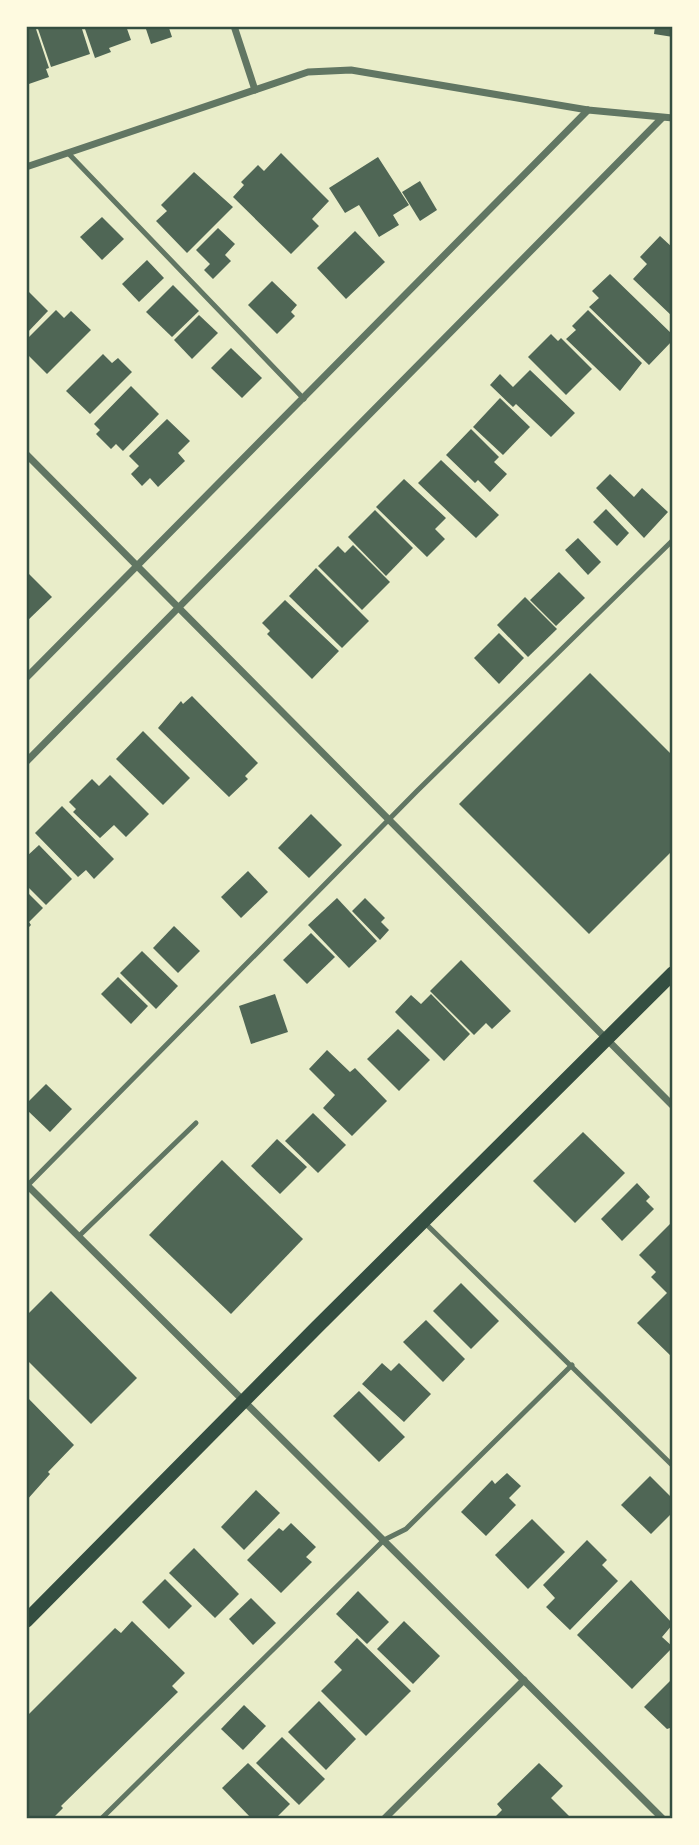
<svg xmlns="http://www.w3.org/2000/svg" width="699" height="1845" viewBox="0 0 699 1845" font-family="Lora,serif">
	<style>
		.building { fill: #4f6655 }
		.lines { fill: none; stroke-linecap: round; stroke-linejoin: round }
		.service { stroke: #617663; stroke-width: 5 }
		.minor { stroke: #617663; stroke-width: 7 }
		.secondary { stroke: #344e41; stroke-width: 14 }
		.neatline { fill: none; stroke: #344e41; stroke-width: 2.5 }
	</style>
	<rect width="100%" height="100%" fill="#e9edc9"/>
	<g class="building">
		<polygon points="26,26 35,26 49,68 46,69 49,77 26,85"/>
		<polygon points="37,26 81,26 90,54 51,67"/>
		<polygon points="84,26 126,26 131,40 109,48 111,52 95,58"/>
		<polygon points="145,26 174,26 175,27 169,28 172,37 151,44"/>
		<polygon points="655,26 673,26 673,37 654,34"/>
		<polygon points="281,153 329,201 312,219 319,226 291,254 233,197 244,185 241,182 258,165 264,171"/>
		<polygon points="378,157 409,205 393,215 399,225 379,237 359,205 345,213 329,188"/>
		<polygon points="194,172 233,207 187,253 156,221 167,211 161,205"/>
		<polygon points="420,181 437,210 420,221 402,192"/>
		<polygon points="102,217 124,239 102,260 80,237"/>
		<polygon points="218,228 235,244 225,255 231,261 213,279 204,270 210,264 196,250"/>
		<polygon points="355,231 385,262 346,299 317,268"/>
		<polygon points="660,236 673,248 673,317 633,279 647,264 640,257"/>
		<polygon points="147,260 164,278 139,302 122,284"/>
		<polygon points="610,274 673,335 673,340 649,365 589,307 599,298 592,291"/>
		<polygon points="272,281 297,305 291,312 295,316 277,334 248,305"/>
		<polygon points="173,285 199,311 172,337 146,312"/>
		<polygon points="26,289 48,311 26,334"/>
		<polygon points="56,310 64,318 71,311 91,330 47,374 26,353 26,340"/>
		<polygon points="588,310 642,363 620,391 566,339 576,330 572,326"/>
		<polygon points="199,315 218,333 192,359 174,340"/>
		<polygon points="551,334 558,341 561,338 592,369 566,395 528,357"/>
		<polygon points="231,348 262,378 242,398 211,368"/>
		<polygon points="103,354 112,363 118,358 132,372 90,414 66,391"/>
		<polygon points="530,370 575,413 551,437 516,404 513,407 490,385 500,374 513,387"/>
		<polygon points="131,386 159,414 123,451 116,444 111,449 96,434 100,430 94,424"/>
		<polygon points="500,398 530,427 503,455 473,427"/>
		<polygon points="167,419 190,441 178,453 185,461 158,487 150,478 142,486 131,474 139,466 129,456"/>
		<polygon points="471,429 499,457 494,462 507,474 490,492 478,480 475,483 446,455"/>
		<polygon points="441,460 499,515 476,538 418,483"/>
		<polygon points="610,474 634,497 642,488 668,512 644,538 596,488"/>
		<polygon points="404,479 446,518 435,529 445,539 427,557 376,507"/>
		<polygon points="606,509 629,533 617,546 593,522"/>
		<polygon points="375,510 413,548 386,576 348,537"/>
		<polygon points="578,538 601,562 588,575 565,550"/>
		<polygon points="353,545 390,582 362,610 318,566 338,546 345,553"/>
		<polygon points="316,568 369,621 342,648 289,596"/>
		<polygon points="26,571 52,597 26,622"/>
		<polygon points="559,572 585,598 556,626 530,600"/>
		<polygon points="525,597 557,629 528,657 497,625"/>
		<polygon points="285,600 339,651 312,679 267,634 270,631 262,623"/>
		<polygon points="499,633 524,658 499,684 474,658"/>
		<polygon points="590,673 673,756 673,850 589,934 459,804"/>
		<polygon points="192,696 258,763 245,776 248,779 229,797 158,728 181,701 183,704"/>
		<polygon points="143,731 190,778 163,805 116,759"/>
		<polygon points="110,775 149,814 126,837 114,825 100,838 73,812 76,809 69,802 92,779 99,786"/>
		<polygon points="62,806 114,859 94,879 86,870 78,877 35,833"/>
		<polygon points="311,814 342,845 309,878 278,848"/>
		<polygon points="39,845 72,879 46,905 26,885 26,857"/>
		<polygon points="248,871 268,892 241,918 221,897"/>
		<polygon points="26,891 43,908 29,922 31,925 26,930"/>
		<polygon points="337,898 377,941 349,968 308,925"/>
		<polygon points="365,898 385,918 381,922 389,930 380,940 352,911"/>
		<polygon points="174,926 200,951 178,973 153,948"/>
		<polygon points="311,933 335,957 307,984 283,960"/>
		<polygon points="142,951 178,986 156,1009 120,973"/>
		<polygon points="461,960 511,1011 492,1029 486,1023 474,1035 430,991"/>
		<polygon points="118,977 148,1006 131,1024 101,994"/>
		<polygon points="275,994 288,1032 251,1044 239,1006"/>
		<polygon points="431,994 470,1034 444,1061 395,1012 411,995 421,1004"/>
		<polygon points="398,1029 430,1060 399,1091 367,1059"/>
		<polygon points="327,1050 350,1072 355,1068 387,1101 352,1136 323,1108 335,1095 309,1069"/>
		<polygon points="46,1084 72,1109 50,1132 26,1109 26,1104"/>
		<polygon points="313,1113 346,1145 318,1173 285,1141"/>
		<polygon points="583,1132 625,1173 575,1223 533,1181"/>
		<polygon points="277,1139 307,1167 280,1194 251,1166"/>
		<polygon points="222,1160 303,1239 231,1314 149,1235"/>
		<polygon points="637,1183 650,1197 646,1201 654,1209 622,1241 601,1219"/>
		<polygon points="673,1221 673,1358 637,1323 667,1293 651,1277 656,1272 639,1255"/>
		<polygon points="461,1283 499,1321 471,1349 433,1311"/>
		<polygon points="51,1291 137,1378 91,1424 26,1359 26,1316"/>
		<polygon points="426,1320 465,1359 443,1382 403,1342"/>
		<polygon points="382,1363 391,1371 399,1363 431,1394 404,1422 362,1384"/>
		<polygon points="359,1391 405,1437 379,1462 333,1416"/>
		<polygon points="26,1396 74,1445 48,1472 50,1474 26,1501"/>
		<polygon points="507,1473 521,1486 509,1498 516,1505 486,1536 461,1512 492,1480 495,1484"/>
		<polygon points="650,1476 673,1499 673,1512 651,1534 621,1505"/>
		<polygon points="256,1490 280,1513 244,1550 221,1527"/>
		<polygon points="532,1519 565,1552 528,1589 495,1555"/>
		<polygon points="291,1523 316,1547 306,1557 312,1562 281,1593 247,1560 279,1528 283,1531"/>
		<polygon points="587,1540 607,1560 602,1565 618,1581 570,1630 546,1607 555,1598 543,1585"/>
		<polygon points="194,1548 239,1594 215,1618 169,1573"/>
		<polygon points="165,1579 192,1606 169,1629 142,1602"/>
		<polygon points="631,1580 673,1624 662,1637 673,1647 632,1689 577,1635"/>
		<polygon points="358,1591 389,1622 367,1644 336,1614"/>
		<polygon points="251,1598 276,1623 253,1645 229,1619"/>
		<polygon points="132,1621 185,1673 172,1686 178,1692 61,1806 63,1808 52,1819 26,1819 26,1717 115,1628 121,1633"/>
		<polygon points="404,1621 440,1656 413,1684 377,1649"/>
		<polygon points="357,1638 411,1691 366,1736 321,1691 342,1670 334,1662"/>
		<polygon points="673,1678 673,1727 667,1729 644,1707"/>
		<polygon points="319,1701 356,1739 326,1770 288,1732"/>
		<polygon points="244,1705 266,1726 243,1750 221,1729"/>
		<polygon points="282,1737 325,1779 299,1805 256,1763"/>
		<polygon points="248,1763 290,1804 275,1819 252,1819 222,1788"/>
		<polygon points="539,1763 563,1786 551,1798 572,1819 493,1819 502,1810 497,1804"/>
	</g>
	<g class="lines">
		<g class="service">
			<polyline points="68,153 304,399"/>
			<polyline points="27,1186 417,791 673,540"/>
			<polyline points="425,1223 673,1466"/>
			<polyline points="79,1236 196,1123"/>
			<polyline points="101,1819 384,1540 406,1529 572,1365"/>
		</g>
		<g class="minor">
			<polyline points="234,26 255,90"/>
			<polyline points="26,167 308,72 351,70 588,110 673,118"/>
			<polyline points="26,454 673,1106"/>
			<polyline points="26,678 588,110"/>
			<polyline points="26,762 662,118"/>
			<polyline points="26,1184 663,1819"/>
			<polyline points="384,1819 524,1680"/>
		</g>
		<polyline class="secondary" points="26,1621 316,1328 673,973"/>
	</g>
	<rect width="699" height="1845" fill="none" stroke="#fefae0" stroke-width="56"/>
	<rect x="28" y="28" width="643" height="1789" class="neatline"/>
</svg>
